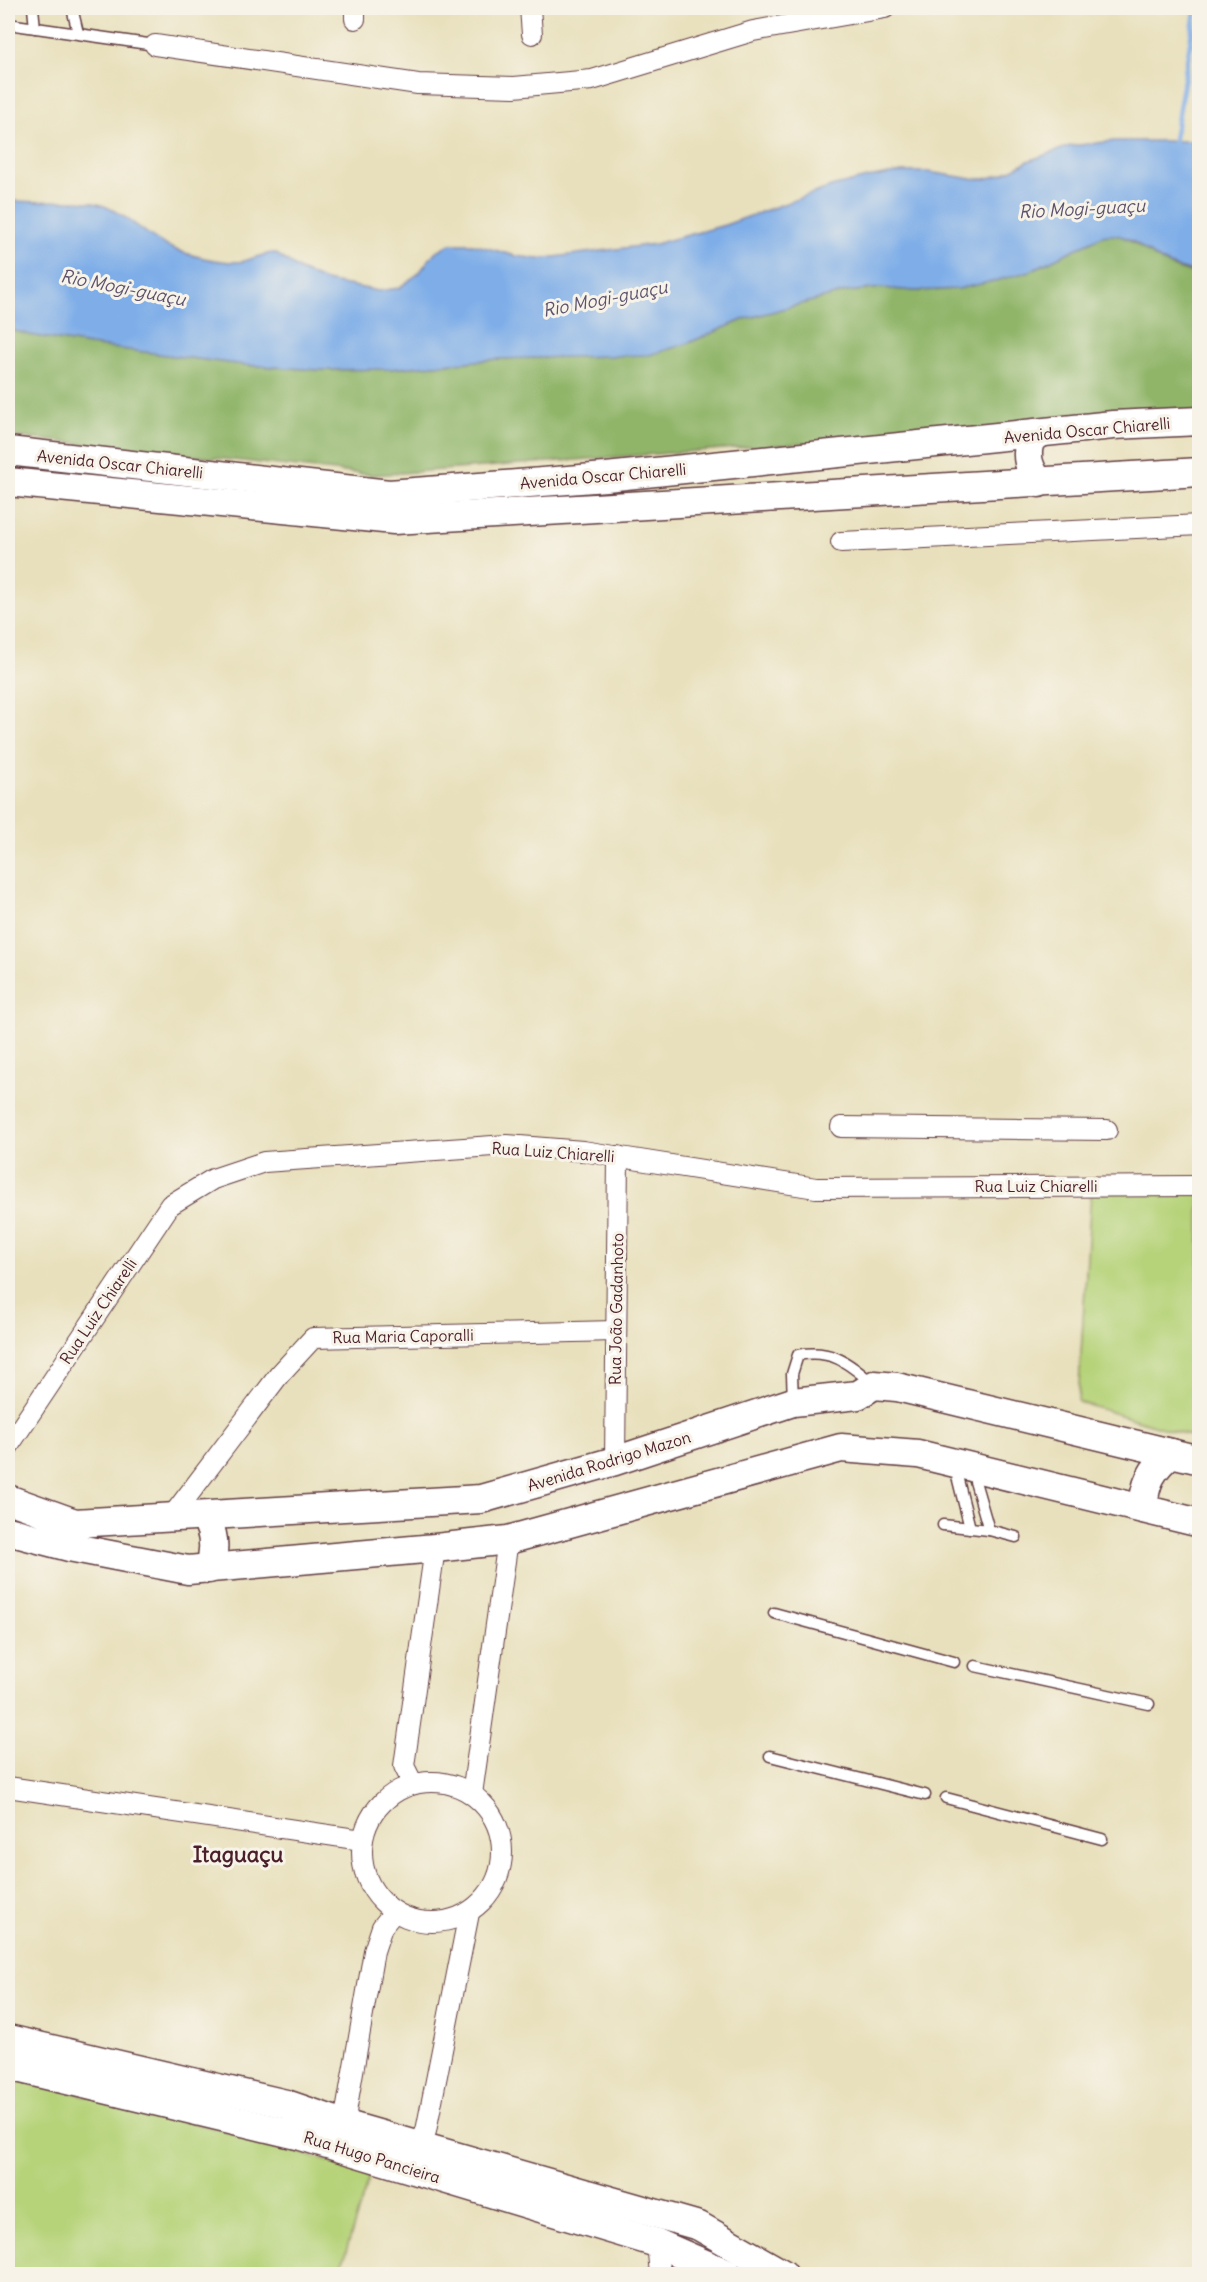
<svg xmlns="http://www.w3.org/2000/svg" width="1207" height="2282" viewBox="0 0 1207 2282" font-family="Delius,sans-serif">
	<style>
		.green { fill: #b6d379; stroke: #807952; stroke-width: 1.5 }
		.forest { fill: #90b569; stroke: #6d6a4a; stroke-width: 1.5 }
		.water { fill: #7eade8; stroke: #64668a; stroke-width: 1.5 }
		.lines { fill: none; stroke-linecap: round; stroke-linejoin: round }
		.stream { stroke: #7eade8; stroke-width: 5 }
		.lane-casing { stroke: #623c41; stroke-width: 13 }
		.street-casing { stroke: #623c41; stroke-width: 22 }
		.secondary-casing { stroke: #623c41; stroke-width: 31 }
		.lane { stroke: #fff; stroke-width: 10 }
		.street { stroke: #fff; stroke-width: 20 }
		.secondary { stroke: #fff; stroke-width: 28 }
		.labels { text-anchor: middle; stroke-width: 6; stroke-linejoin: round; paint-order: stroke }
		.street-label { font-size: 16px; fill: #4a1f2b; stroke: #f7f3e8 }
		.water-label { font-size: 18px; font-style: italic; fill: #5c516d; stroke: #f7f3e8 }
		.district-label { font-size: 22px; font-weight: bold; fill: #4a1f2b; stroke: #f7f3e8 }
	</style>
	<rect width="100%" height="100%" fill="#f7f3e8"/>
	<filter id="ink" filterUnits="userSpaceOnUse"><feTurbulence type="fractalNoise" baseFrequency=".0167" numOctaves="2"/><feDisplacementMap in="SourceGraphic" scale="12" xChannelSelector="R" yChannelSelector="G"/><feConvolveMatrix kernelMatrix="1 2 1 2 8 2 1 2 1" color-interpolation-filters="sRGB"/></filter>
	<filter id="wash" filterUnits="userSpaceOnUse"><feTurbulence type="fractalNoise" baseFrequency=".008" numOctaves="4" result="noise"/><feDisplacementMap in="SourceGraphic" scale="24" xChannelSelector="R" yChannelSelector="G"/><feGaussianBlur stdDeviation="1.35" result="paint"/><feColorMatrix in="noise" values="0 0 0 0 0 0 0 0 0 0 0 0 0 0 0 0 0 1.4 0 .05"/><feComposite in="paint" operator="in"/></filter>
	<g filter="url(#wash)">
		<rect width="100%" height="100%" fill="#e8e0bc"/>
		<g class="green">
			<polygon points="1199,1191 1199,1439 1078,1402 1091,1192"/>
			<polygon points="8,2076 238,2134 370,2174 339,2274 8,2274"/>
		</g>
		<path class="forest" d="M 1114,233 C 1139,241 1156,263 1181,270 C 1187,272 1193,272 1199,272 L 1199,414 L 373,475 L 8,436 L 8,329 L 30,335 L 90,345 L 244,365 L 320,370 L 389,369 L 498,359 L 544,357 L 686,344 L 745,319 L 846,292 L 881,288 L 915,291 L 958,289 L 1030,271 L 1102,236 Z"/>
		<path class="water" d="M 1115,141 L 1199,141 L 1199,272 C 1185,270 1173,268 1160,260 C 1138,247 1129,231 1102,236 L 1030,271 L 999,280 L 958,289 L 915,291 L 881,288 L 846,292 L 745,319 L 686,344 L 649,355 L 498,359 L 389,369 L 320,370 L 244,365 L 90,345 L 30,335 L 8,329 L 8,200 C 38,205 69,197 98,204 C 126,212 144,235 169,247 C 186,255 226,265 244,261 C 255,258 264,253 275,253 L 300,270 L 325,281 L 379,291 L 399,288 L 419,273 L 435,252 L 450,244 L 473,244 L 516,256 L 539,259 L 655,244 L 725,225 L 831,187 L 867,178 L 902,172 L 928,172 L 967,178 L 985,179 L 1003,174 L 1028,161 L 1070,146 Z"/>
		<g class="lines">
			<polyline class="stream" points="1173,148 1196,8"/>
		</g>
	</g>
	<g filter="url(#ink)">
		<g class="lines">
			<defs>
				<g id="lane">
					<polyline points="33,8 35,28"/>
					<polyline points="72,8 78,33"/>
					<polyline points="8,24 155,45"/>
					<path d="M 793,1402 L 792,1374 L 798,1355 C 832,1349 847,1362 872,1383"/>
					<polyline points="954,1464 970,1528"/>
					<polyline points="972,1471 989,1530"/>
					<polyline points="943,1525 989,1530 1016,1537"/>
					<polyline points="774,1613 954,1662"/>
					<polyline points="975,1666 1149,1704"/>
					<polyline points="770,1756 925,1795"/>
					<polyline points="946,1798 1102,1839"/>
				</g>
				<g id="street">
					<polyline points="355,8 355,19"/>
					<polyline points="530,8 532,34"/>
					<polyline points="155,45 418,84 514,87 592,80 753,31 885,8"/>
					<polyline points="841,542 1200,525"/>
					<polyline points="841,1127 1107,1130"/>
					<polyline points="8,1447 170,1205 213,1179 264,1162 507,1145 583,1151 816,1188 1200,1186"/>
					<polyline points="615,1461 618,1156"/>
					<polyline points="170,1519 279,1375 313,1338 615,1331"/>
					<circle cx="432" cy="1852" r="70"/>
					<polyline points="413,1784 404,1766 435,1548"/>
					<polyline points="8,1787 362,1840"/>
					<polyline points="472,1794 508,1540"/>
					<polyline points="350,2126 346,2112 374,1951 382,1927 394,1912"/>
					<polyline points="419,2145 426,2131 469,1913"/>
					<polyline points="657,2243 660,2274"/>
				</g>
				<g id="secondary">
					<polyline points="8,451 389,494 606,477 1113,425 1200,421"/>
					<polyline points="8,482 394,520 1200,472"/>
					<path d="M 1039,483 C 1029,467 1025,458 1030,440 L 1041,433"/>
					<polyline points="8,1499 75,1523 481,1499 615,1461 793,1402 858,1395 874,1385 897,1387 1200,1460"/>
					<path d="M 1144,1509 C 1143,1484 1153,1467 1172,1453"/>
					<path d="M 204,1516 C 215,1533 216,1550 209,1569"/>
					<polyline points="8,1531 69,1547 188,1570 435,1548 508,1540 841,1448 918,1454 1200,1523"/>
					<polyline points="8,2039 286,2104 350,2126 699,2226 783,2274"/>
					<polyline points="8,2066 301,2136 657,2243 728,2274"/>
				</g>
			</defs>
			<use href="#lane" class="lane-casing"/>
			<use href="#street" class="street-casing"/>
			<use href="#secondary" class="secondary-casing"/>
			<use href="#lane" class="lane"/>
			<use href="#street" class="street"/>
			<use href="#secondary" class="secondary"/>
		</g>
	</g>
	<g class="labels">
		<g class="street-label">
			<text transform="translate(1087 430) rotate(-5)" y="6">Avenida Oscar Chiarelli</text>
			<text transform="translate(120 464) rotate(6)" y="6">Avenida Oscar Chiarelli</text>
			<text transform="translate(603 476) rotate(-5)" y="6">Avenida Oscar Chiarelli</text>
			<text transform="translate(553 1152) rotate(4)" y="6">Rua Luiz Chiarelli</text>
			<text x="1036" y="1192">Rua Luiz Chiarelli</text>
			<text transform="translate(616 1309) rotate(-89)" y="6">Rua João Gadanhoto</text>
			<text transform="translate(98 1311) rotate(-56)" y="6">Rua Luiz Chiarelli</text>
			<text transform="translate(403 1336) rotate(-1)" y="6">Rua Maria Caporalli</text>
			<text transform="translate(609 1461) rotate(-17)" y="6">Avenida Rodrigo Mazon</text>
			<text transform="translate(372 2157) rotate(17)" y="6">Rua Hugo Pancieira</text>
		</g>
		<g class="water-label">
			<text transform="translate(1082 209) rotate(-3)" y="6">Rio Mogi-guaçu</text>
			<text transform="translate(123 288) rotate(11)" y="6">Rio Mogi-guaçu</text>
			<text transform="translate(605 299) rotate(-11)" y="6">Rio Mogi-guaçu</text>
		</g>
		<g class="district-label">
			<text x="238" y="1862">Itaguaçu</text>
		</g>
	</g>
	<rect width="1207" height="2282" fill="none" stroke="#f7f3e8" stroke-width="30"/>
</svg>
